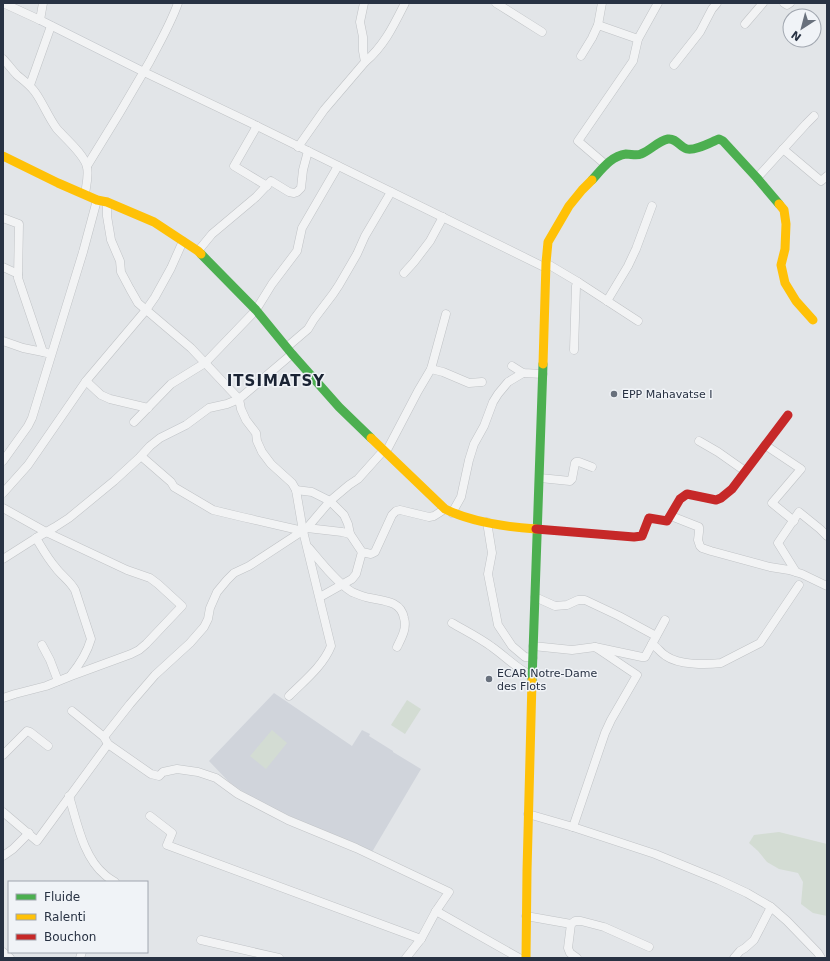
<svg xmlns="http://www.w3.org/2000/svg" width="830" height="961" viewBox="0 0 830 961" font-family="'DejaVu Sans',sans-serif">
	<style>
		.built { fill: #d0d4db }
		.green { fill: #d3dcd3 }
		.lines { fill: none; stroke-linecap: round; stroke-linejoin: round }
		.street-casing { stroke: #c0c3c6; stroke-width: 9 }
		.street { stroke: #f2f3f4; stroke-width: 8 }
		.fast { stroke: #4caf50; stroke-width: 9 }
		.slow { stroke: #ffc107; stroke-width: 9 }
		.jam { stroke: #c62828; stroke-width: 9 }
		.poi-dot { fill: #69717d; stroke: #f0f3f7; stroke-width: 1.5 }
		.labels { text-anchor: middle; stroke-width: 3; stroke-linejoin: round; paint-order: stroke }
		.poi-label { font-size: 11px; fill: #283243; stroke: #f0f3f7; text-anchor: start }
		.district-label { font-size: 15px; font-weight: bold; letter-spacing: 1px; fill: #1a2333; stroke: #f0f3f7 }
	</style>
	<rect width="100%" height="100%" fill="#e2e5e8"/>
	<polygon class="built" points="274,693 352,746 362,730 370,734 369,736 393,751 393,752 421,769 372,852 301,821 255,800 229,782 209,761"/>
	<g class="green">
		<polygon points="407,700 421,709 405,734 391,725"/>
		<polygon points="272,730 287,743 266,769 250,756"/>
		<polygon points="779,832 827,844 827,916 813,913 801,904 803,882 798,873 779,869 767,862 758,851 749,843 754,835"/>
	</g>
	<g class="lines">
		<defs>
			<g id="street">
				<polyline points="3,3 40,20 144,72 257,126 546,268"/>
				<polyline points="496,3 542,32"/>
				<polyline points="784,3 787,5 790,3"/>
				<polyline points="40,20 43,3"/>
				<polyline points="745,24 763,3"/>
				<polyline points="598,25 638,39"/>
				<polyline points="581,56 592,38 598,25 602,3"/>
				<path d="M 3,59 C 8,64 12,70 17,75 C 23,80 30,85 35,92 C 43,103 48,117 57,129 C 65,138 85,155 87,167 C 89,176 86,186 85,194"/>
				<path d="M 365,62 C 384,46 394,25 405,3"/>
				<polyline points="674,65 700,32 712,9 717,3"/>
				<polyline points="30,85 51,26"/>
				<polyline points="257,126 234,166 267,186"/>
				<polyline points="298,147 324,110 365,62 363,51 363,37 360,22 364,3"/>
				<polyline points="783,149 821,181 827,176"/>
				<polyline points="606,165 578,141 633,61 638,39 658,3"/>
				<path d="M 87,166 C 109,131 130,96 150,61 C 160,42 171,23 178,3"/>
				<polyline points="757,178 806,124 814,116"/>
				<path d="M 107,202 L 107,216 L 111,240 L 120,261 L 121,272 L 130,289 L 138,303 L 191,348 L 239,399 L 241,409 L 246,420 L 256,433 L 257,441 L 262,452 L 271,464 L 292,483 L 296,490 L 303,531 L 331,646 C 323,666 304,681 289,696"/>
				<polyline points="3,218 19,224 18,278 43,352"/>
				<polyline points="198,251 212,234 256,197 271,181 289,192 294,193 297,192 301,188 303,170 308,151"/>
				<polyline points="546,263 578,282 638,321"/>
				<polyline points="3,267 18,274"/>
				<polyline points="404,273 414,262 430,241 443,217"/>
				<polyline points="607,301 628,266 636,249 652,206"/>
				<polyline points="3,341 23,348 43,352 47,353"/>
				<polyline points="287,347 308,329 314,319 333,294 339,285 357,254 365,236 391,192"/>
				<polyline points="574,350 576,286 578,282"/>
				<polyline points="512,366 523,373 543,374"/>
				<polyline points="431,369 443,372 469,383 482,382"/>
				<polyline points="86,381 101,395 110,399 148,408"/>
				<polyline points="134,422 171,384 205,363 256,310 272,284 297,251 302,228 338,166"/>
				<polyline points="699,441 718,452 745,471"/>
				<polyline points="765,445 801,469 772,503 794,521"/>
				<polyline points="386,452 418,391 431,369 446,314"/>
				<polyline points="141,456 171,482 174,487 213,510 242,517 303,531"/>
				<polyline points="3,461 28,426 32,418 83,252 97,200"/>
				<polyline points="540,478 570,481 572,479 575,463 576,462 579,462 592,467"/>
				<polyline points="296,490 312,492 330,501 344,515 348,524 350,534"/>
				<polyline points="3,493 28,465 86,381 146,310 155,297 171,268 183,241"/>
				<polyline points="3,508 46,532 127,570 150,578 158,584 182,606 146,644 139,650 131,654 71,676 46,686 15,694 3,698"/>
				<polyline points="452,513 461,497 469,460 474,444 484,426 493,402 498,394 508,382 523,373"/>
				<polyline points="671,516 699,527 699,532 698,540 700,546 702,548 711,551 770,567 789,570 802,574 827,586"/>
				<polyline points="487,522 492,553 488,574 498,625 512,646 525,657 533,658"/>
				<polyline points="307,528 330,501 349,485 358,479 384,450"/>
				<path d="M 36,538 C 42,548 48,559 56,568 C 62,576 70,581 75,590 L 91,639 C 87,653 80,664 71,675"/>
				<path d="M 309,548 C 320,561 337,583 352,592 C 357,594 364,597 370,598 C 384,601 401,601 404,618 C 407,628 402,637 397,647"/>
				<polyline points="3,559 36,538 55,527 69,518 114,481 139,458 150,446 160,438 186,425 209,408 227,404 239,399 292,354"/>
				<polyline points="796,572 778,543 799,512 820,529 827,536"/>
				<polyline points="320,597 352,579 356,574 362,552"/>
				<polyline points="535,597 555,606 567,605 578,600 585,600 619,616 656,636"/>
				<path d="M 452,623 C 466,631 480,638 492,647 C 506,657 517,669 532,676"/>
				<path d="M 652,644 C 657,647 661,653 666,656 C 679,665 706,665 721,663 L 760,643 L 799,585"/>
				<polyline points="42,645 50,660 58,681"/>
				<polyline points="533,646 572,650 595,647 642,657 645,657 665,620"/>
				<polyline points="72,711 104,737 108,744 151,774 159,776 163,772 177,769 198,772 216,778 238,794 288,820 356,848 449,892 436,911 421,939 406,958"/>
				<polyline points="104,737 130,704 155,675 190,643 204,627 208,619 210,608 217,592 227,580 234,573 249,566 307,528 342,532 350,534 362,552 371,554 375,552 392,515 396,511 400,510 429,517 434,516 445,509"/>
				<polyline points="3,755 27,731 30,732 48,746"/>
				<path d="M 69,796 C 77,822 83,857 105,875 C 108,878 112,880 115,882"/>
				<polyline points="3,812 37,841 108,744"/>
				<polyline points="528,814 573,827 655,854 719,880 747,893 771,907 787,921 818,953 821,958"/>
				<polyline points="150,816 172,833 167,845 421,939"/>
				<path d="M 573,827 L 605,733 L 611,720 L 637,675 C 623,666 609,656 595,647"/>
				<polyline points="3,856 13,849 29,833"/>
				<polyline points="436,911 519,958"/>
				<polyline points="526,916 571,924 575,921 581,921 604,927 649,947"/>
				<polyline points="571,924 568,948 570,953 577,958"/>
				<polyline points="201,940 279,958"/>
				<polyline points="3,952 10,958"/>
				<polyline points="80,958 82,952"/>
				<polyline points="734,958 740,951 745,948 754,940 771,907"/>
			</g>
		</defs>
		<use href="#street" class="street-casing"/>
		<use href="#street" class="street"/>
		<g class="fast">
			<path d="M 592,180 C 602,169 611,156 626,154 C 631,154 637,156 641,154 C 651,150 658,141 668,139 C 676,138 680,147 687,149 C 695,151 711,142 719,139 L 723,141 L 757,178 L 779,204"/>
			<polyline points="201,254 256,310 292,354 339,407 371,438"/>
			<polyline points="532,681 543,364"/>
		</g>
		<g class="slow">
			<polyline points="3,156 58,183 97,200 107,202 154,222 198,251 201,254"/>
			<polyline points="779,204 784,210 786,224 785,249 781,265 785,283 796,301 813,320"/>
			<polyline points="543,364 546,263 548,242 569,206 582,190 592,180"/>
			<path d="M 371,438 L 445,509 C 471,522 507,527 536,529"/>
			<polyline points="526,958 527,871 532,681"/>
		</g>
		<polyline class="jam" points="536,529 634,537 642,536 649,518 667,521 680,499 687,494 716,500 721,498 732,489 788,415"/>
	</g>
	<g class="poi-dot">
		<circle cx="614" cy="394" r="4"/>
		<circle cx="489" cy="679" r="4"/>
	</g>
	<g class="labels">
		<g class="poi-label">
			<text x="622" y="398">EPP Mahavatse I</text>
			<text x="497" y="677">ECAR Notre-Dame<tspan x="497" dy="13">des Flots</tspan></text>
		</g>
		<g class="district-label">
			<text x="276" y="386">ITSIMATSY</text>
		</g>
	</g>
	<rect width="830" height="961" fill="none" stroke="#283243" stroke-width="8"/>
	<rect x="8" y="881" width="140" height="72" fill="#f0f3f7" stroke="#a0a6af"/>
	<rect x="16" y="894" width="20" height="6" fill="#4caf50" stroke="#a0a6af"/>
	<text x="44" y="901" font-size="12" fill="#283243">Fluide</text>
	<rect x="16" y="914" width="20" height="6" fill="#ffc107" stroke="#a0a6af"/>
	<text x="44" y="921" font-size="12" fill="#283243">Ralenti</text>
	<rect x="16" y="934" width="20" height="6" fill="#c62828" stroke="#a0a6af"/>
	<text x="44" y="941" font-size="12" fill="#283243">Bouchon</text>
	<g transform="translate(802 28) rotate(216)"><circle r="19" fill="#f0f3f7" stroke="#a0a6af"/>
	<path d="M0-3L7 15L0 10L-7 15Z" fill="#69717d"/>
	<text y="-6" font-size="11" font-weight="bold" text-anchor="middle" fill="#283243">N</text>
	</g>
</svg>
